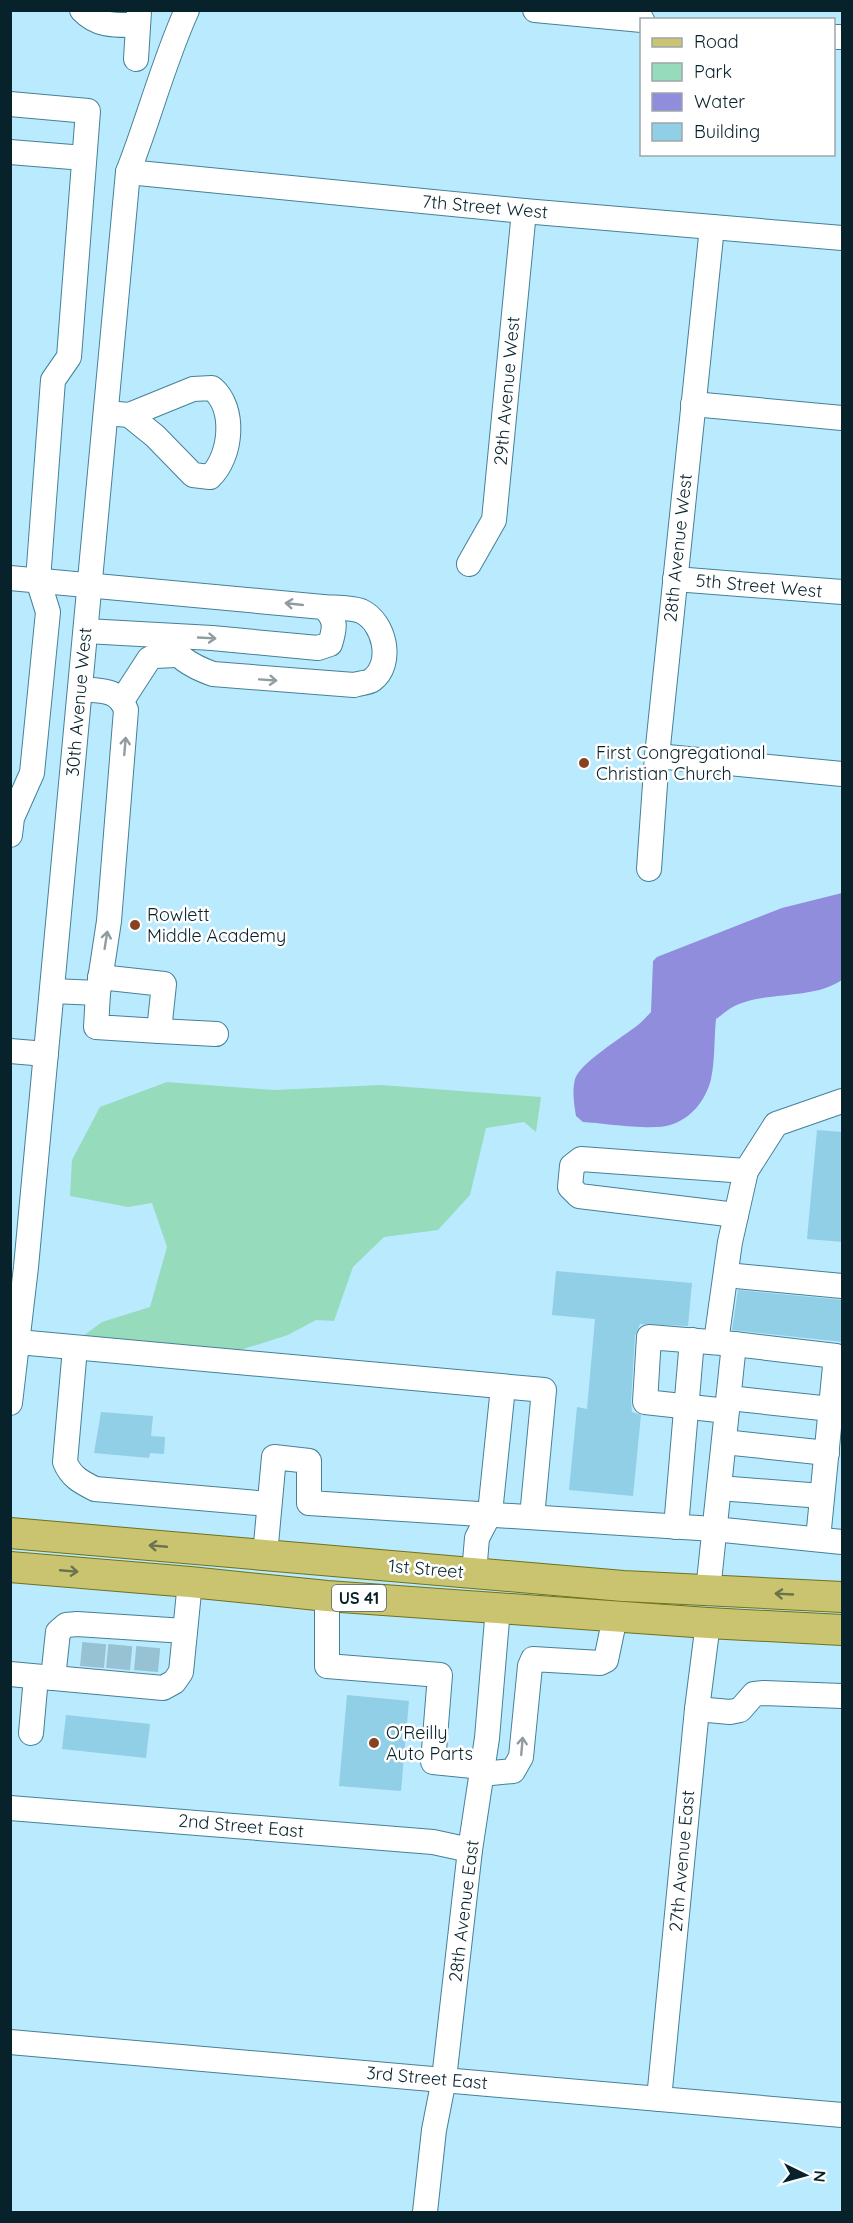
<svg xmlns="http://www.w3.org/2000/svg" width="853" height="2223" viewBox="0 0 853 2223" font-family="Quicksand,sans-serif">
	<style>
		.green { fill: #96dcbc }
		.water { fill: #908ddc }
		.building { fill: #91cfe7 }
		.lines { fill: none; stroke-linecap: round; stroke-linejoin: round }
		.minor-tunnel { stroke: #96c2d4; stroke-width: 24; stroke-dasharray: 24 12; stroke-linecap: butt }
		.minor-casing { stroke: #458197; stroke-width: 26 }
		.major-casing { stroke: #6f721b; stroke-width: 32 }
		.minor { stroke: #fff; stroke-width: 24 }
		.major { stroke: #cac471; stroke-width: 30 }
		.oneway { stroke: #909ca0 }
		.oneway2 { stroke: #69734e }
		.poi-dot { fill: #894220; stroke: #fff; stroke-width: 2 }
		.labels { text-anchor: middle; stroke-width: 5; stroke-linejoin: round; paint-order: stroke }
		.shield { fill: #fff; stroke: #52646b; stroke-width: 1.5 }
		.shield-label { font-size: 16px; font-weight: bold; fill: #08222b }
		.street-label { font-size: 18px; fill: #08222b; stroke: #fff }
		.poi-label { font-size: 18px; fill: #08222b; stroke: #fff; text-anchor: start }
	</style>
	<rect width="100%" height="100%" fill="#b9eafe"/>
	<polygon class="green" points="167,1082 274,1090 381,1085 541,1097 536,1132 524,1122 486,1128 470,1195 438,1230 384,1237 353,1267 334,1321 316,1320 288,1335 177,1370 151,1352 64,1350 102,1322 150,1307 167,1247 152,1203 128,1207 70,1196 72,1160 100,1107"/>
	<path class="water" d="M 842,893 L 842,980 C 811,1001 762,990 731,1008 C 726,1011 721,1016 716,1019 C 714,1039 715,1060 711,1079 C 706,1100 691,1119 670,1125 C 653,1131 602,1123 583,1122 L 576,1116 C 574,1104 572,1092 575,1079 C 580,1063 624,1036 638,1025 C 643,1021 647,1016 651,1012 L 653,961 L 657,957 L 782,908 Z"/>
	<g class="building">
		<polygon points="817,1130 843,1132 843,1242 807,1239"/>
		<polygon points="556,1271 692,1283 688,1326 640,1324 635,1336 631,1402 632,1412 641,1415 633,1496 569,1490 577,1407 587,1409 595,1319 552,1315"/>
		<polygon points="738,1290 843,1300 843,1342 732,1330"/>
		<polygon points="101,1412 153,1416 151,1436 165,1437 164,1454 150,1453 149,1458 94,1453"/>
		<polygon points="347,1695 409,1701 401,1791 339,1786"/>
		<polygon points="66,1715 150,1724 146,1758 62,1749"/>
	</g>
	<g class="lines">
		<g class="minor-tunnel">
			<polyline points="92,1667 95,1635"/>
			<polyline points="118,1669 121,1638"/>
			<polyline points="146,1671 149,1639"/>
		</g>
		<defs>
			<g id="minor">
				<path d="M 82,10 C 98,27 117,25 138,25"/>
				<polyline points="535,10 642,20"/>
				<polyline points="834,37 842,37"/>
				<polyline points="136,59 139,11"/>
				<polyline points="10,104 88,111 69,357 53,380 38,580 48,612 32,773 12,818 10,835"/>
				<polyline points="10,152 84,158"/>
				<polyline points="128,172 524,211 842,238"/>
				<polyline points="693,404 842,418"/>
				<path d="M 106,413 L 129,415 L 193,389 L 212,388 C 236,408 232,456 210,477 L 193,475 L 155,436 L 129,415"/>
				<polyline points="469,564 494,520 524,211"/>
				<path d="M 10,578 L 323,607 C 337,619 335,628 330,644 L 318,648 L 212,638 L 86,631"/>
				<polyline points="675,579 842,592"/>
				<path d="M 162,636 C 178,657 188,665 213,674 L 354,685 C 359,683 368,683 372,680 C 394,664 385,622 361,611 C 350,607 335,608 323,607"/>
				<polyline points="123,699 149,659 155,656 176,655"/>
				<polyline points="657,756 842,774"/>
				<polyline points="649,869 657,756 712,227"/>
				<path d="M 52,991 L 98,993 L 109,921 L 126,710 C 118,688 100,691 80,689"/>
				<polyline points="98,993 96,1027 159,1031 164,984 100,977"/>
				<polyline points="159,1031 216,1034"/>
				<polyline points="10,1051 46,1054"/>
				<polyline points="736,1215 579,1196 570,1187 572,1166 581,1159 746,1171"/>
				<polyline points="726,1275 842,1286"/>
				<polyline points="18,1342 544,1390 532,1517"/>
				<polyline points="716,1342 730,1242 746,1171 776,1124 842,1101"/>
				<polyline points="734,1344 836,1356 818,1539"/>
				<path d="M 75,1348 L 65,1462 C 71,1477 81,1482 95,1489 L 269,1504"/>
				<polyline points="729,1398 831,1409"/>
				<path d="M 10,1403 L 26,1267 L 128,172 C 149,119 163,63 187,10"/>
				<polyline points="724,1442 827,1453"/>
				<polyline points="719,1488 822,1496"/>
				<polyline points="676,1527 692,1340"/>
				<polyline points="265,1555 274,1457 309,1461 309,1503 714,1529 842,1542"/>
				<polyline points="474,1573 477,1538 490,1513 503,1387"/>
				<polyline points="708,1591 734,1344 649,1337 645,1402 727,1411"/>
				<polyline points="327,1596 327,1666 440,1675 433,1762 483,1767"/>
				<polyline points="10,1674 163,1688 174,1682 181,1672 190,1582"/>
				<polyline points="53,1678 58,1632 66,1625 77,1624 185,1631"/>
				<polyline points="697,1709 730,1712 740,1710 754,1694 764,1693 842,1696"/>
				<polyline points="31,1733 36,1677"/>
				<polyline points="481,1774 513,1771 521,1757 530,1666 533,1659 600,1663 606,1660 615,1617"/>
				<polyline points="10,1808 433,1842 470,1850"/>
				<polyline points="10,2042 842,2115"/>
				<polyline points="659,2099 697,1709 708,1623"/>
				<polyline points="425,2212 434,2130 444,2079 470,1850 487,1738 498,1608"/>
			</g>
			<g id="major">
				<polyline points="10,1533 623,1586 842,1597"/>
				<polyline points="10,1567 190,1582 327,1596 708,1623 842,1630"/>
			</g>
		</defs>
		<use href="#minor" class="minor-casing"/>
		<use href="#major" class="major-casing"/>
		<use href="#minor" class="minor"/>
		<use href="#major" class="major"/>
	</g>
	<defs><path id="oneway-shaft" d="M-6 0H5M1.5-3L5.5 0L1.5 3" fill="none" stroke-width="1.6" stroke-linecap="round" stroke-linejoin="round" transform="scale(1.5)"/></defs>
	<g class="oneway">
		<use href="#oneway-shaft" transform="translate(294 604) rotate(-174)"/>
		<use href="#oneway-shaft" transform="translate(207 638) rotate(3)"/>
		<use href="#oneway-shaft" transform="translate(268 680) rotate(4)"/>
		<use href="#oneway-shaft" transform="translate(125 746) rotate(-85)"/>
		<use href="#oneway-shaft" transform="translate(106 940) rotate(-81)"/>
		<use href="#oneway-shaft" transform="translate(522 1746) rotate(-85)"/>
	</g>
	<g class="oneway2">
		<use href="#oneway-shaft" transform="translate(158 1546) rotate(-175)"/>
		<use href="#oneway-shaft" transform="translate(69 1571) rotate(5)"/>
		<use href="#oneway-shaft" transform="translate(784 1594) rotate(-177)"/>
	</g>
	<g class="poi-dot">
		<circle cx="584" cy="763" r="6"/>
		<circle cx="135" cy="925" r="6"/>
		<circle cx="374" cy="1743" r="6"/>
	</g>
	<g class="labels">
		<rect class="shield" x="332" y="1585" width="54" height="26" rx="4.5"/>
		<g class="shield-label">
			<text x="359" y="1604">US 41</text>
		</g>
		<g class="street-label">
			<text transform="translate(485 207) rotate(5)" y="6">7th Street West</text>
			<text transform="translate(507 391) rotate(-85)" y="6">29th Avenue West</text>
			<text transform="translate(678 548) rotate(-84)" y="6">28th Avenue West</text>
			<text transform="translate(759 586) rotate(5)" y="6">5th Street West</text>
			<text transform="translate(79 702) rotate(-85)" y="6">30th Avenue West</text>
			<text transform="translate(426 1569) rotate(5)" y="6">1st Street</text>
			<text transform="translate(241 1826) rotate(5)" y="6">2nd Street East</text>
			<text transform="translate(682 1861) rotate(-85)" y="6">27th Avenue East</text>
			<text transform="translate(464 1911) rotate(-83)" y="6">28th Avenue East</text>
			<text transform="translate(427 2078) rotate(5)" y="6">3rd Street East</text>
		</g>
		<g class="poi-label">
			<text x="596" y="759">First Congregational<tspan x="596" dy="21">Christian Church</tspan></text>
			<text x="147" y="921">Rowlett<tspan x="147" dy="21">Middle Academy</tspan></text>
			<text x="386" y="1739">O'Reilly<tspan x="386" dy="21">Auto Parts</tspan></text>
		</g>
	</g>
	<rect width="853" height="2223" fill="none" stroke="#08222b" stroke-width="24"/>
	<rect x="640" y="18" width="195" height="138" fill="#ffffff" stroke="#9ca7aa" stroke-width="1.5"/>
	<rect x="652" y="38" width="30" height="9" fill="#cac471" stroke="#9ca7aa" stroke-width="1.5"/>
	<text x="694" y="48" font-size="18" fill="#08222b">Road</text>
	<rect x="652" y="63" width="30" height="18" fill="#96dcbc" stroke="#9ca7aa" stroke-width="1.5"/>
	<text x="694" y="78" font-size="18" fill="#08222b">Park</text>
	<rect x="652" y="93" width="30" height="18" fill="#908ddc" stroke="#9ca7aa" stroke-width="1.5"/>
	<text x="694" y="108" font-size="18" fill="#08222b">Water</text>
	<rect x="652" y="123" width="30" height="18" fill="#91cfe7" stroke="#9ca7aa" stroke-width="1.5"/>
	<text x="694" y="138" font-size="18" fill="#08222b">Building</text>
	<g transform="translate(805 2175) rotate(95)" stroke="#ffffff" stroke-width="4.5" paint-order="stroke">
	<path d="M0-4.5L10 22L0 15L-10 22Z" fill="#08222b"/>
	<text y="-9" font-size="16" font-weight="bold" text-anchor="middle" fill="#08222b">N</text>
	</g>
</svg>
